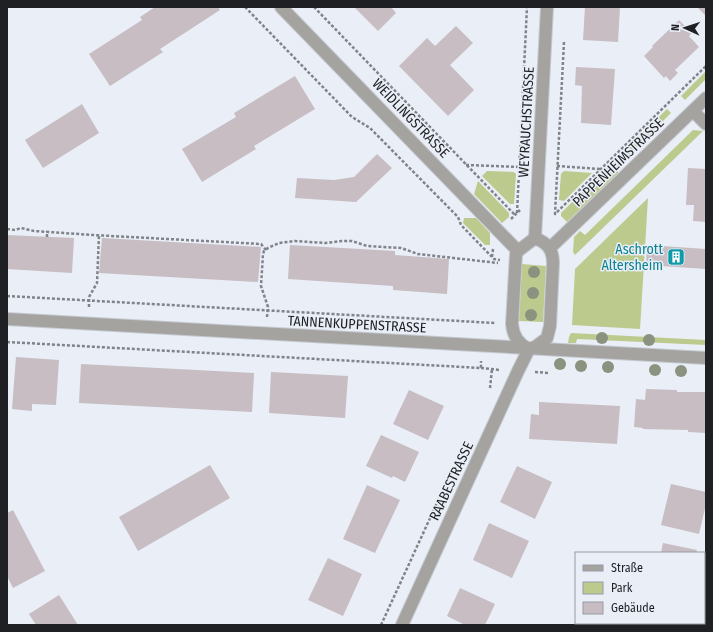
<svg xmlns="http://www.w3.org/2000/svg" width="713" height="632" viewBox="0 0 713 632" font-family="'Fira Sans Condensed',sans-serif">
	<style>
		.green { fill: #bcca8d }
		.building { fill: #c7bdc2 }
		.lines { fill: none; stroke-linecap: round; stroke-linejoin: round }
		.minor-casing { stroke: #c5c9d1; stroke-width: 14 }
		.path { stroke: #808389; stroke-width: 2.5; stroke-dasharray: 3 2; stroke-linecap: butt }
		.minor { stroke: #a5a39f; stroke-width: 12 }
		.tree { fill: #8b927f }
		.labels { text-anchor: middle; stroke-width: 3; stroke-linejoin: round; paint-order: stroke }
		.street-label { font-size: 14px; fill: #1f2024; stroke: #e9eef7 }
		.culture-label { font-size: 14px; fill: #0d838f; stroke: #e9eef7; text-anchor: end }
	</style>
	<rect width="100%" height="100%" fill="#e9eef7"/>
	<g class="green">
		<polygon points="706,71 706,79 685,100 681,96"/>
		<polygon points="667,109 671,113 627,157 623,152"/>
		<polygon points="693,130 703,131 575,255 573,252 574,237 580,231 585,235"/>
		<polygon points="614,161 618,165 618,173 567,222 561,216 561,213"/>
		<polygon points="487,171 514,172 516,174 514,204 510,204 482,176"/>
		<polygon points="564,171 592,173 564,201 559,200 561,174"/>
		<polygon points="478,181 509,213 509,217 502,223 474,194"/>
		<polygon points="648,198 640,329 572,325 575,269"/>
		<polygon points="464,218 476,218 490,233 490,245 485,245 463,223"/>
		<polygon points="522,264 546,266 543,322 519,321"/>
		<polygon points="571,333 706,340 706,345 577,339 576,343 568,343 569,337"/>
	</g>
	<g class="building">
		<polygon points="155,7 218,7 220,10 160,49 163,52 110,86 89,54 142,20 140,17"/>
		<polygon points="354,7 391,7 396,13 378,31"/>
		<polygon points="585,7 620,7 618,42 583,40"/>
		<polygon points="697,7 706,7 706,16"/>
		<polygon points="679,20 692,33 689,36 699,47 675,70 678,73 670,81 666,76 664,78 644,56 653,47 652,46"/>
		<polygon points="456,26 473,43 450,65 474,90 448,116 399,66 427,38 435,46"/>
		<polygon points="576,67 615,69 611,125 581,123 582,86 575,85"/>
		<polygon points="295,76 315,109 254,146 256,149 202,182 182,149 236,117 234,113"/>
		<polygon points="82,104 99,133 43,168 25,140"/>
		<polygon points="377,154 392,168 356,202 295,198 297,178 334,180 354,177"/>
		<polygon points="688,168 706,169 706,222 693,221 694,205 686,205"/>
		<polygon points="7,235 74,238 72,273 7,269"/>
		<polygon points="102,238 261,247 258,282 99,273"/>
		<polygon points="290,245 395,251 395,255 449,259 447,294 393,290 393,286 288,279"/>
		<polygon points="647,245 706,249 706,269 646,265"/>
		<polygon points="16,357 59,360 56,405 32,404 32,411 12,409"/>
		<polygon points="81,364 254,373 252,412 79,403"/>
		<polygon points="271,372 348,376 345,418 269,413"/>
		<polygon points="646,389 677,390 677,392 706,392 706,433 688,432 688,430 643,429 643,428 634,427 636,399 645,400"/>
		<polygon points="409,390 444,406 428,440 393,424"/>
		<polygon points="539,402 620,406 617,444 529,439 531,414 539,415"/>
		<polygon points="381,435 419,452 405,482 393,476 392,478 366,466"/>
		<polygon points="210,465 230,498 138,551 119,517"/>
		<polygon points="517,466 552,482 535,519 500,502"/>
		<polygon points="671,484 706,492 706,504 699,534 661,525"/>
		<polygon points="367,485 400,500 375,553 343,539"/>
		<polygon points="13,510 45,571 13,588 7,576 7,513"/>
		<polygon points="489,523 529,541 512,578 473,560"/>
		<polygon points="663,543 697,550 696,553 661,553"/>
		<polygon points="328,558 362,574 343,616 308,600"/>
		<polygon points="460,588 495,604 485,625 465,625 447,616"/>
		<polygon points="59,595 78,625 36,625 29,614"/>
		<polygon points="637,623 681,623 680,625 637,625"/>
	</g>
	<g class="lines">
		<defs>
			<g id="minor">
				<polyline points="281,7 518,251"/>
				<polyline points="693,111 706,124"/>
				<path d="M 535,238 C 547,243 553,249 553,263 L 550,326 L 547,338 L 535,347 L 529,349 C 518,344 513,336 512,324 L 516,254 L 518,251 Z"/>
				<polyline points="535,238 547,7"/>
				<polyline points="551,247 706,98"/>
				<polyline points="7,319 706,358"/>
				<polyline points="402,625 518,371 529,349"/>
			</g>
		</defs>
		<use href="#minor" class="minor-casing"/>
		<g class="path">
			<polyline points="245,7 352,117 370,128 458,217 461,225 492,257"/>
			<polyline points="314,7 515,215"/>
			<polyline points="564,42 555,214 706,66"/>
			<polyline points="466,165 521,167"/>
			<polyline points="557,166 600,169"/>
			<polyline points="517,213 527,7"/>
			<polyline points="511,219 520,210"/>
			<polyline points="7,229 15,230 21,228 34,231 93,235 261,244 266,250"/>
			<polyline points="47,237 47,231"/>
			<polyline points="493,249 492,257 494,259 500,260"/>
			<polyline points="7,296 495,323"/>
			<polyline points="89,307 89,297 97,283 99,235"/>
			<polyline points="267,317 268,307 261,286 263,254 264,251 268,248 279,243 295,241 325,243 342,241 352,241 367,246 401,248 418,254 498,263"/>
			<polyline points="7,342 481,368 481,361"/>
			<polyline points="481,368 500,370"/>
			<polyline points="535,372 549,373"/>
			<polyline points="490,388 492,369"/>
			<polyline points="381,625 454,466"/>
		</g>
		<use href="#minor" class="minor"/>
	</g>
	<g class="tree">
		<circle cx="534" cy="272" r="6"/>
		<circle cx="533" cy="293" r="6"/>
		<circle cx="531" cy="315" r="6"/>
		<circle cx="602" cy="338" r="6"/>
		<circle cx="649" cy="340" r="6"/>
		<circle cx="560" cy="364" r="6"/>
		<circle cx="581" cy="366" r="6"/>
		<circle cx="608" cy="367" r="6"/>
		<circle cx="655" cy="370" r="6"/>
		<circle cx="681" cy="371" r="6"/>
	</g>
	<defs>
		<symbol id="building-square" viewBox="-11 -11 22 22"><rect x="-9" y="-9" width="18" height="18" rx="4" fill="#0f9aa8" stroke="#e9eef7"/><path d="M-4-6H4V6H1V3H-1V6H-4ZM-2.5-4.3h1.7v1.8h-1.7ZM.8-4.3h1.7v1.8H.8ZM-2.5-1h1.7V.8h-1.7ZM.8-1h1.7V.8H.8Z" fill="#fff"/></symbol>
	</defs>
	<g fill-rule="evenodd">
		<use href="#building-square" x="666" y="247" width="20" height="20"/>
	</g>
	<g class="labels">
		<g class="street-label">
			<text transform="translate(411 118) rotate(46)" y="5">WEIDLINGSTRASSE</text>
			<text transform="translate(526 122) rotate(-87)" y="5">WEYRAUCHSTRASSE</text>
			<text transform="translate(618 162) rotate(-44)" y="5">PAPPENHEIMSTRASSE</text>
			<text transform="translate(357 324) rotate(3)" y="5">TANNENKUPPENSTRASSE</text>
			<text transform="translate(451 481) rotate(-65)" y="5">RAABESTRASSE</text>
		</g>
		<g class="culture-label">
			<text x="663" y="254">Aschrott<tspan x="663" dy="16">Altersheim</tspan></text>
		</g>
	</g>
	<rect width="713" height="632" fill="none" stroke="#1f2024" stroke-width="16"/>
	<rect x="575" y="552" width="130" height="72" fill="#e9eef7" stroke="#989ca3"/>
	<rect x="583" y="565" width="20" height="6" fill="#a5a39f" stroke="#989ca3"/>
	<text x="611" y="572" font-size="12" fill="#1f2024">Straße</text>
	<rect x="583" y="582" width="20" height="12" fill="#bcca8d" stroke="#989ca3"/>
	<text x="611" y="592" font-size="12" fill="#1f2024">Park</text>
	<rect x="583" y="602" width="20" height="12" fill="#c7bdc2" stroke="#989ca3"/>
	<text x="611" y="612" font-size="12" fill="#1f2024">Gebäude</text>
	<g transform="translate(685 28) rotate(273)" stroke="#e9eef7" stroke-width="3" paint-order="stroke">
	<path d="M0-3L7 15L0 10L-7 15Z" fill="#1f2024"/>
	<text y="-6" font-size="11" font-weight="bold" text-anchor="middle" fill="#1f2024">N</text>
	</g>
</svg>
